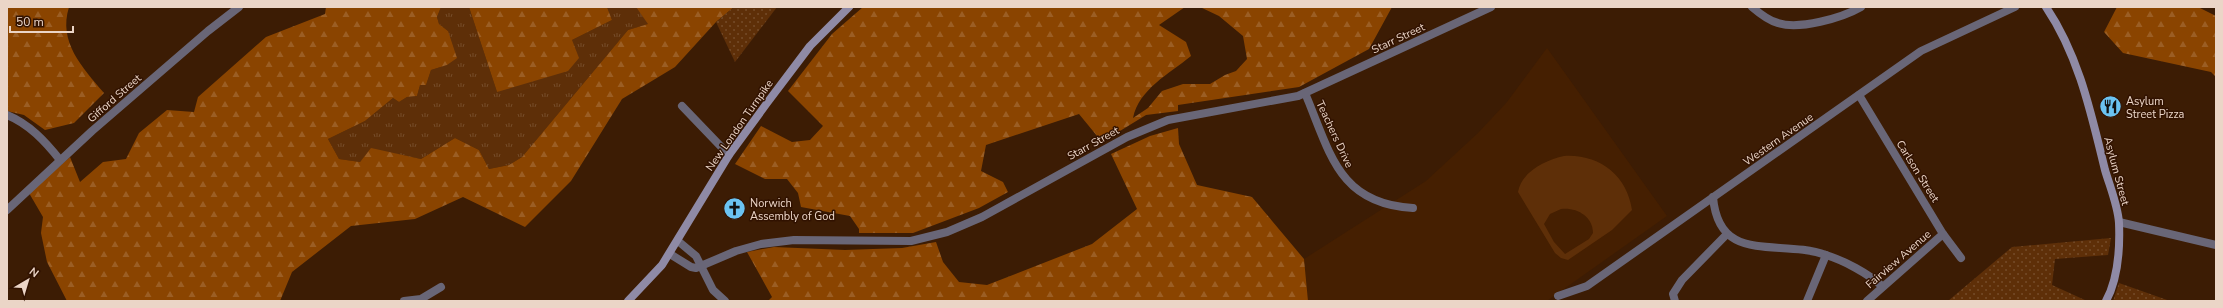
<svg xmlns="http://www.w3.org/2000/svg" width="2223" height="308" viewBox="0 0 2223 308" font-family="'Nunito Sans',sans-serif">
	<style>
		.built { fill: #451f01 }
		.grass { fill: url(#grass-tufts) }
		.forest { fill: url(#forest-firs) }
		.park { fill: url(#park-dots) }
		.pitch { fill: #5e2f08; fill-rule: evenodd }
		.lines { fill: none; stroke-linecap: round; stroke-linejoin: round }
		.street { stroke: #696677; stroke-width: 8 }
		.secondary { stroke: #8f8aa6; stroke-width: 8 }
		.labels { text-anchor: middle; stroke-width: 3; stroke-linejoin: round; paint-order: stroke }
		.street-label { font-size: 11px; fill: #ebd5c7; stroke: #311200 }
		.poi-label { font-size: 11px; fill: #ebd5c7; stroke: #311200; text-anchor: start }
	</style>
	<defs>
		<pattern id="grass-tufts" width="24" height="20" patternUnits="userSpaceOnUse"><rect width="24" height="20" fill="#5e2f08"/><path d="M3 7l-1-3M5 7V3M7 7l1-3M15 17l-1-3M17 17v-4M19 17l1-3" fill="none" stroke="#754c2a"/></pattern>
		<pattern id="forest-firs" width="22" height="20" patternUnits="userSpaceOnUse"><rect width="22" height="20" fill="#8a4400"/><path d="M5 1l3.5 6h-7zM16 11l3.5 6h-7z" fill="#9b5e24"/></pattern>
		<pattern id="park-dots" width="8" height="8" patternUnits="userSpaceOnUse"><rect width="8" height="8" fill="#5e2f08"/><path d="M2 2h.1M6 6h.1" fill="none" stroke="#754c2a" stroke-width="1.8" stroke-linecap="round"/></pattern>
	</defs>
	<rect width="100%" height="100%" fill="#3c1c04"/>
	<polygon class="built" points="1547,48 1667,216 1547,301 1308,301 1304,259 1426,181 1478,133 1507,102"/>
	<polygon class="grass" points="441,7 469,7 497,92 572,40 612,20 607,7 636,7 649,24 628,30 522,157 509,165 489,169 479,150 455,138 421,159 371,149 360,162 339,159 328,139 365,121 393,98 399,102 407,97 417,96 420,85 426,85 431,70 447,65 448,31 439,24 437,17"/>
	<g class="forest">
		<path d="M 7,7 L 69,7 C 58,42 82,67 104,93 L 74,123 L 45,130 L 24,115 L 7,111 Z"/>
		<polygon points="326,7 441,7 437,17 439,24 448,31 457,58 447,65 431,70 426,85 420,85 417,96 407,97 399,102 393,98 365,121 328,139 339,159 360,162 371,148 421,159 455,138 479,150 489,169 509,165 522,157 628,30 648,24 636,7 734,7 716,22 675,67 622,99 571,181 525,227 463,197 415,219 351,226 292,272 280,301 67,301 47,262 41,233 43,217 29,193 70,157 80,182 103,162 126,159 139,133 167,110 194,112 198,97 266,37 325,14"/>
		<polygon points="469,7 607,7 612,20 572,40 579,58 568,71 497,92"/>
		<path d="M 863,7 L 1185,7 L 1159,25 L 1186,42 L 1191,56 C 1169,74 1139,89 1133,118 L 1148,108 L 1162,91 L 1183,84 L 1210,84 L 1225,75 L 1236,71 L 1247,59 L 1243,36 L 1219,16 L 1200,7 L 1392,7 L 1369,49 L 1299,87 L 1178,105 L 1178,111 L 1146,115 L 1102,142 L 1079,114 L 986,145 L 981,171 L 1003,182 L 1008,192 L 979,208 L 913,233 L 859,233 L 859,229 L 850,216 L 801,207 L 798,193 L 787,179 L 765,179 L 735,164 L 761,126 L 792,142 L 810,140 L 823,126 L 788,91 L 832,34 Z"/>
		<polygon points="2117,7 2198,7 2216,16 2216,77 2211,72 2123,53 2104,32"/>
		<polygon points="1178,128 1179,144 1197,185 1252,197 1304,259 1308,301 768,301 772,297 747,252 774,247 845,250 902,248 936,242 943,262 959,282 987,285 1092,244 1137,209 1111,154 1150,136"/>
	</g>
	<g class="park">
		<polygon points="734,7 777,7 735,62 716,22"/>
		<polygon points="2111,238 2108,255 2055,259 2052,285 2087,301 1948,301 2012,247"/>
		<polygon points="2119,283 2170,301 2113,301"/>
	</g>
	<path class="pitch" d="M 1564,156 C 1599,154 1627,175 1632,210 L 1612,230 L 1568,260 L 1561,258 L 1555,253 L 1518,192 C 1522,171 1546,160 1564,156 ZM 1561,209 C 1576,207 1593,216 1593,233 L 1589,239 L 1565,254 L 1554,242 L 1544,224 L 1550,214 Z"/>
	<g class="lines">
		<g class="street">
			<path d="M 1752,7 C 1759,13 1769,21 1778,23 C 1799,30 1842,18 1861,7"/>
			<path d="M 1305,93 C 1330,152 1338,204 1413,208"/>
			<polyline points="1859,95 1943,234 1961,258"/>
			<polyline points="682,106 729,155"/>
			<path d="M 7,115 C 29,124 45,141 60,160"/>
			<path d="M 1713,197 C 1719,266 1779,238 1826,255 C 1845,261 1867,273 1882,286"/>
			<polyline points="7,210 92,131 208,31 239,7"/>
			<polyline points="2119,222 2216,245"/>
			<polyline points="678,241 696,256 713,290 725,301"/>
			<polyline points="670,254 691,267 696,268 736,251 761,244 794,240 911,241 947,232 982,217 1127,137 1168,120 1298,96 1491,7"/>
			<polyline points="1558,296 1587,286 1921,51 2015,7"/>
			<polyline points="404,301 421,299 441,287"/>
			<polyline points="1675,301 1673,294 1682,280 1726,235"/>
			<polyline points="1807,301 1826,255"/>
			<polyline points="1867,301 1943,234"/>
		</g>
		<g class="secondary">
			<path d="M 2046,7 C 2079,56 2091,113 2105,170 C 2110,187 2118,206 2119,223 C 2120,248 2118,279 2106,301"/>
			<polyline points="628,301 662,265 729,155 767,103 810,46 849,7"/>
		</g>
	</g>
	<defs>
		<symbol id="restaurant-disc" viewBox="-11 -11 22 22"><circle r="9.5" fill="#6bc3f2" stroke="#311200"/><path d="M-5-6h1v4h1v-4h1v4h1v-4h1v5L-1.5 .5V6h-2V.5L-5-1ZM5-6V6H3V1.5H1.5Q1.5-4 5-6Z" fill="#111"/></symbol>
		<symbol id="church-disc" viewBox="-11 -11 22 22"><circle r="9.5" fill="#6bc3f2" stroke="#311200"/><path d="M-1.2-6h2.4v3.5h3.3v2.4h-3.3V6h-2.4V-.1h-3.3v-2.4h3.3Z" fill="#111"/></symbol>
	</defs>
	<g fill-rule="evenodd">
		<use href="#restaurant-disc" x="2098" y="94" width="25" height="25"/>
		<use href="#church-disc" x="722" y="196" width="25" height="25"/>
	</g>
	<g class="labels">
		<g class="street-label">
			<text transform="translate(1398 38) rotate(-25)" y="4">Starr Street</text>
			<text transform="translate(114 98) rotate(-41)" y="4">Gifford Street</text>
			<text transform="translate(739 125) rotate(-55)" y="4">New London Turnpike</text>
			<text transform="translate(1335 134) rotate(65)" y="4">Teachers Drive</text>
			<text transform="translate(1778 139) rotate(-35)" y="4">Western Avenue</text>
			<text transform="translate(1093 143) rotate(-29)" y="4">Starr Street</text>
			<text transform="translate(1918 171) rotate(58)" y="4">Carlson Street</text>
			<text transform="translate(2117 171) rotate(75)" y="4">Asylum Street</text>
			<text transform="translate(1898 259) rotate(-41)" y="4">Fairview Avenue</text>
		</g>
		<g class="poi-label">
			<text x="2126" y="105">Asylum<tspan x="2126" dy="13">Street Pizza</tspan></text>
			<text x="750" y="207">Norwich<tspan x="750" dy="13">Assembly of God</tspan></text>
		</g>
	</g>
	<rect width="2223" height="308" fill="none" stroke="#ebd5c7" stroke-width="16"/>
	<g transform="translate(28 280) rotate(38)" stroke="#311200" stroke-width="3" paint-order="stroke">
	<path d="M0-3L7 15L0 10L-7 15Z" fill="#ebd5c7"/>
	<text y="-6" font-size="11" font-weight="bold" text-anchor="middle" fill="#ebd5c7">N</text>
	</g>
	<path d="M10 26v6h63v-6" fill="none" stroke="#ebd5c7" stroke-width="2"/>
	<text x="16" y="26" font-size="12" fill="#ebd5c7" stroke="#311200" stroke-width="3" paint-order="stroke">50 m</text>
</svg>
